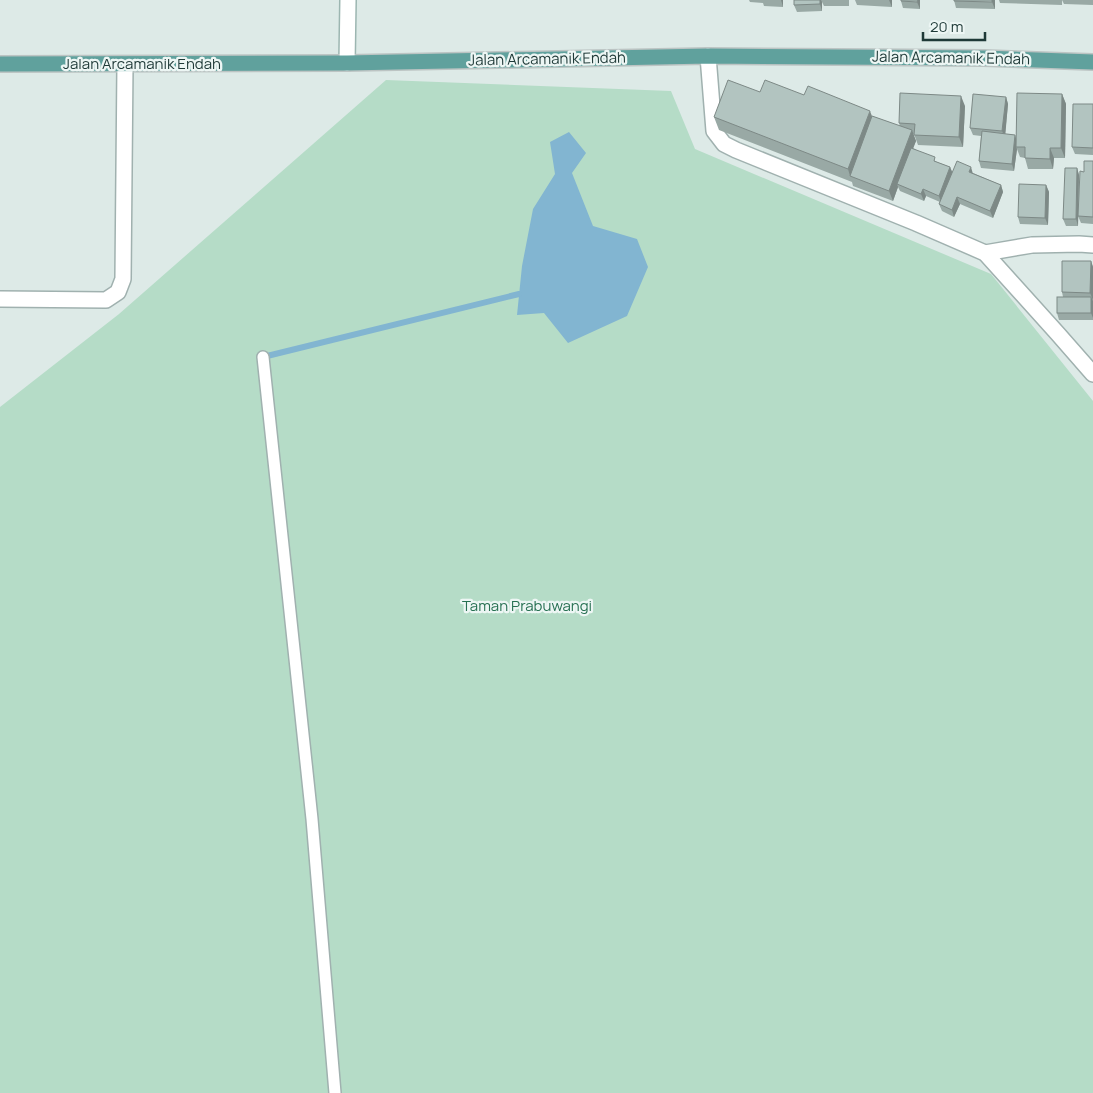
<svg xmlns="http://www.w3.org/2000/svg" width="1093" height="1093" viewBox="0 0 1093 1093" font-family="Manrope,sans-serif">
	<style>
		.green { fill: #b5dcc7 }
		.water { fill: #82b5d1 }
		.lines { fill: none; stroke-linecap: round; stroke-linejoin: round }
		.stream { stroke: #82b5d1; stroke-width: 6 }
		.lane-casing { stroke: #a0b1af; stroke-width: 14 }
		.street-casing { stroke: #a0b1af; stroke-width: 18 }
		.secondary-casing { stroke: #9cb6b1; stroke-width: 18 }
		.primary-casing { stroke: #bcc4c3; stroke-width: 18 }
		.lane { stroke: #fff; stroke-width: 11 }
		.street { stroke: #fff; stroke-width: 15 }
		.secondary { stroke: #fff; stroke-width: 15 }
		.primary { stroke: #60a19d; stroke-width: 15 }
		.wall { fill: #99a9a5 }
		.shaded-wall { fill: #7d8986 }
		.building { fill: #b2c4c0; stroke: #7d8986 }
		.labels { text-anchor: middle; stroke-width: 4.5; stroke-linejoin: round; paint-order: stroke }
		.street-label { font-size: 15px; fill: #1e3937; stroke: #edf6f4 }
		.park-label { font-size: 15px; fill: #287153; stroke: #edf6f4 }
	</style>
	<rect width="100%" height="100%" fill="#ddeae7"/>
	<polygon class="green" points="386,80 671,91 695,149 991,274 1093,401 1093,1093 0,1093 0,407 119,314"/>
	<polygon class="water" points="569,132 586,153 572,173 593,226 637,239 648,267 627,316 568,343 544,313 517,315 522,266 533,209 555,174 550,142"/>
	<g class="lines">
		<polyline class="stream" points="263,357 519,294"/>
		<defs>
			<polyline id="lane" points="263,357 312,819 335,1093"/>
			<g id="street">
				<polyline points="708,56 714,131 724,144 736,150 916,223 985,253 1058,334 1093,374"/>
				<polyline points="985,253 1032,245 1079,244 1093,245"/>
				<polyline points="0,299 106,300 118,292 123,279 125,64"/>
			</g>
			<polyline id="secondary" points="347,63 348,0"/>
			<polyline id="primary" points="0,64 347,63 708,56 984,58 1093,62"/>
		</defs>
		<use href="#lane" class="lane-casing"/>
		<use href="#street" class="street-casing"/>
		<use href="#secondary" class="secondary-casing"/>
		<use href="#primary" class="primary-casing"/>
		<use href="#lane" class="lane"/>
		<use href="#street" class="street"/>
		<use href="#secondary" class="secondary"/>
		<use href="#primary" class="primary"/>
	</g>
	<g class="wall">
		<polygon points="749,0 783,0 783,7 764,6 763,3 750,2"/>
		<polygon points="794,0 849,0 849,6 824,6 822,2 822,11 797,12 794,5"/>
		<polygon points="855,0 892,0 892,7 857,5"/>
		<polygon points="920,0 920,9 903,8 901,1"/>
		<polygon points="954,0 995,0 995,9 956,8"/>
		<polygon points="999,0 1093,0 1093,5 1064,4 1062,0 1062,5 1000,3"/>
		<polygon points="760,92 804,95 872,116 900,126 899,123 965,106 963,147 918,145 914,134 913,134 916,141 913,148 937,162 950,167 952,172 973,173 1001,185 1003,192 993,218 960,204 954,217 942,211 939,204 940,202 926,196 924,201 900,191 898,187 893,201 853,186 852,182 719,130 714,117"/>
		<polygon points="1062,94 1066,104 1065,158 1054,158 1053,169 1028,169 1025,158 1020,157 1017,149 1014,171 981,168 979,161 981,136 973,135 970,128 1006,97 1008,104 1005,134 1015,135 1016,139"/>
		<polygon points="1093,104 1093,155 1075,154 1072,147"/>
		<polygon points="1093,161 1093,224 1081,223 1078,216 1084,172"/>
		<polygon points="1077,168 1079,175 1078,226 1066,226 1063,219"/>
		<polygon points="1046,185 1049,192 1048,225 1020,224 1018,217"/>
		<polygon points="1091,261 1093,267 1093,320 1059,320 1057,313 1063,297 1062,292"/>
	</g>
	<g class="shaded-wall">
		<polygon points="781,0 783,0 783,7"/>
		<polygon points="820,0 821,0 822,2 822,11 820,4"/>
		<polygon points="889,0 892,0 892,7"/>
		<polygon points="918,0 920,0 920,9 917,2"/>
		<polygon points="992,0 995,0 995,9 992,2"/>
		<polygon points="1062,94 1066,104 1065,158 1061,148"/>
		<polygon points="961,96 965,106 963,147 959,137"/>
		<polygon points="1006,97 1008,104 1005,138 1002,131"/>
		<polygon points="870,111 875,124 850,176 848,169"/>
		<polygon points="912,130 916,141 899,185 897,184 898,187 893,201 889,191"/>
		<polygon points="1015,135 1017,142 1016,147 1017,149 1014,171 1012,164"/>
		<polygon points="1050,148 1054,158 1053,169 1050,159"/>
		<polygon points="950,167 953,174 941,203 939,196"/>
		<polygon points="971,167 973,174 969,172"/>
		<polygon points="1077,168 1079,175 1078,226 1076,219"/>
		<polygon points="1001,185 1003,192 993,218 990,211"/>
		<polygon points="1046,185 1049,192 1048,225 1045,218"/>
		<polygon points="923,189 926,196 924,201 921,194"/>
		<polygon points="957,197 960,204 954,217 952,210"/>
		<polygon points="1091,261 1093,267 1093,300 1090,293"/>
		<polygon points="1091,297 1093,301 1093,318 1091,313"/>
	</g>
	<g class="building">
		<polygon points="794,0 820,0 820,4 794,5"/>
		<polygon points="901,0 918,0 917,2 901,1"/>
		<polygon points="954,0 992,0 992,2 954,1"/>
		<polygon points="728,80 760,92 765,80 804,95 808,86 870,111 848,169 714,117"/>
		<polygon points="900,93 961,96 959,137 914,135 915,124 899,123"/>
		<polygon points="1017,93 1062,94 1061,148 1050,148 1050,159 1025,158 1025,147 1016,147"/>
		<polygon points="973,94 1006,97 1002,131 970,128"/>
		<polygon points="1073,104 1093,104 1093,148 1072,147"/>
		<polygon points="872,116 912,130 889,191 850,176"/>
		<polygon points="982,131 1015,135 1012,164 979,161"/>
		<polygon points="911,148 935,157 934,161 950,167 939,196 923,189 921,194 897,184"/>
		<polygon points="957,161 971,167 969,172 1001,185 990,211 957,197 952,210 939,204"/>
		<polygon points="1084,161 1093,161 1093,217 1078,216 1080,171 1084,172"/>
		<polygon points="1065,168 1077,168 1076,219 1063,219"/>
		<polygon points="1019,184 1046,185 1045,218 1018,217"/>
		<polygon points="1062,261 1091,261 1090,293 1062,292"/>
		<rect x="1057" y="297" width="34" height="16"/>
	</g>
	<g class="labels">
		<g class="street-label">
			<text transform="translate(951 58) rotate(1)" y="5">Jalan Arcamanik Endah</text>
			<text transform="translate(547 59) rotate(-1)" y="5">Jalan Arcamanik Endah</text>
			<text x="142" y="69">Jalan Arcamanik Endah</text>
		</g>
		<g class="park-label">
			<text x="527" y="611">Taman Prabuwangi</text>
		</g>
	</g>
	<path d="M923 32v8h62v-8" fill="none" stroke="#1e3937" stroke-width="2.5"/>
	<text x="930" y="32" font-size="15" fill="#1e3937" stroke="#edf6f4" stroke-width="4" paint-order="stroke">20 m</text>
</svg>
